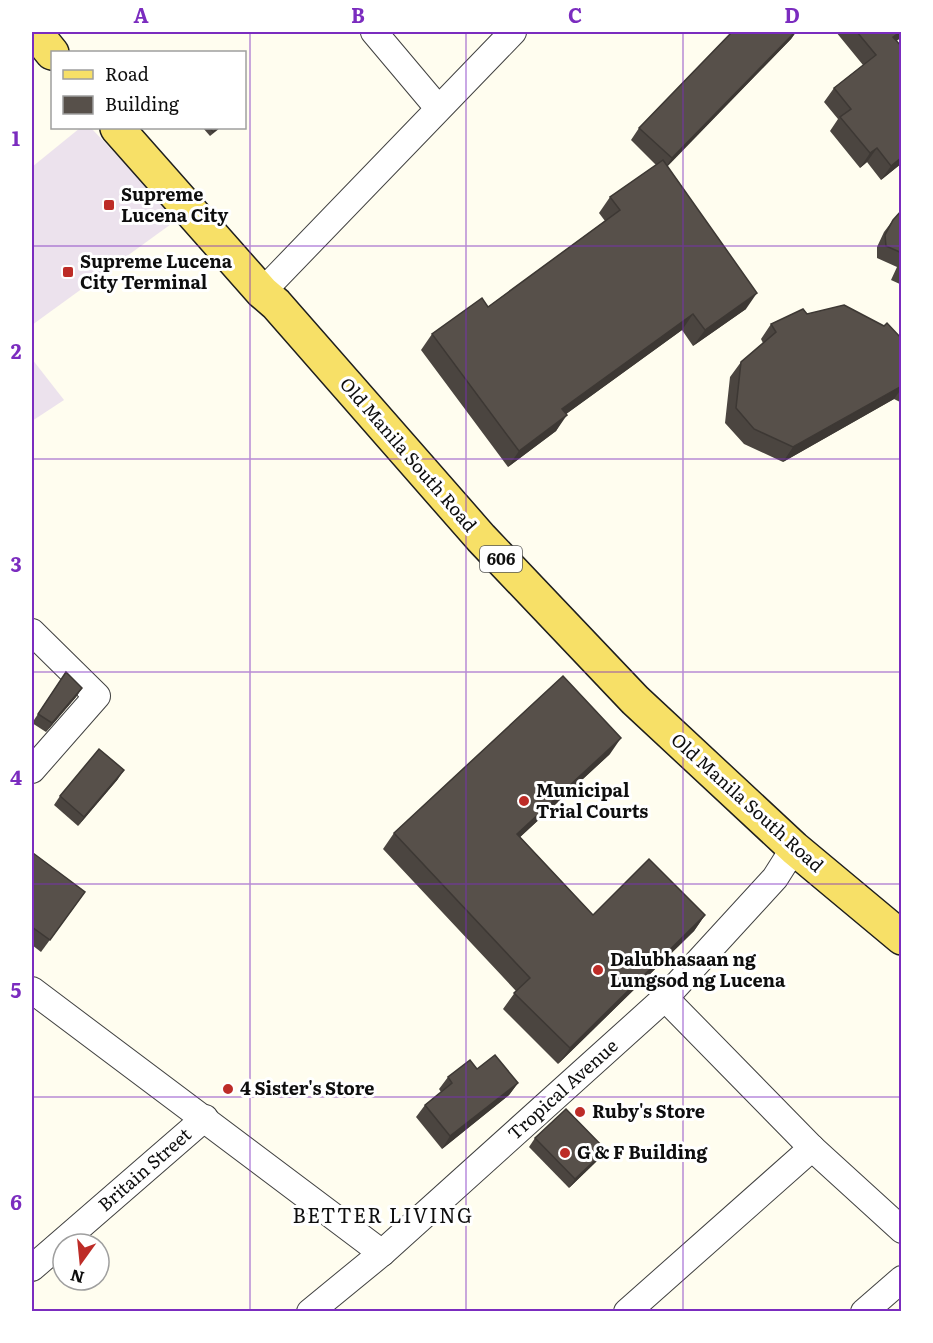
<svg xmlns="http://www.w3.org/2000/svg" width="933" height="1343" viewBox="0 0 933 1343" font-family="Literata,serif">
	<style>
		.industrial { fill: #ece2ed }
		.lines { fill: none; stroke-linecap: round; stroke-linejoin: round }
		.minor-casing { stroke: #414141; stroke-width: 28 }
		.major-casing { stroke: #1f1f1f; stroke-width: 36 }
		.minor { stroke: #fff; stroke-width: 26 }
		.major { stroke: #f7e067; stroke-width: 33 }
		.wall { fill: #4b4540 }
		.shaded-wall { fill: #3d3834 }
		.building { fill: #57504a; stroke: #3d3834; stroke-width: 1.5 }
		.grid { fill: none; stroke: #7b2cbf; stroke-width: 1.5; stroke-opacity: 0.55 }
		.poi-dot { fill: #bd2c27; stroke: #fff; stroke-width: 2 }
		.labels { text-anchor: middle; stroke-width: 6; stroke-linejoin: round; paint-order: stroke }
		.shield { fill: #fff; stroke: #565656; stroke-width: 1.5 }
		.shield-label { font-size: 16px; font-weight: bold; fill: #0e0e0e }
		.poi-label { font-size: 18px; font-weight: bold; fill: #0e0e0e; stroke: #fff; text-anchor: start }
		.street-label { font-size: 18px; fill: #0e0e0e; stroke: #fff }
		.neighbourhood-label { font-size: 20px; letter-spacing: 1.5px; fill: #0e0e0e; stroke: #fff }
		.neatline { fill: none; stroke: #7b2cbf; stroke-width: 2 }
		.grid-label { font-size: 20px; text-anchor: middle; font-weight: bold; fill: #7b2cbf }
	</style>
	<rect width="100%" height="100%" fill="#fffdef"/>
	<g class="industrial">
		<polygon points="80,128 91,128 178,219 32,325 32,167"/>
		<polygon points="32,359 64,400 32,421"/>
	</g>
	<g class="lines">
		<defs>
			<g id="minor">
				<polyline points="374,32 438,108"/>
				<polyline points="262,292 513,32"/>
				<polyline points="32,632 97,696 32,770"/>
				<polyline points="32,990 382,1253"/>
				<polyline points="665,998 812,1148 902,1230"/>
				<polyline points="32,1268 205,1118"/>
				<polyline points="310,1312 382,1253 665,998 775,878 794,848"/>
				<polyline points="627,1312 812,1148"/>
				<polyline points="864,1312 902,1279"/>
			</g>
			<g id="major">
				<polyline points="35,32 52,53"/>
				<polyline points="117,128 262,292 276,304 481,538 635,700 794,848 902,938"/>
			</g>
		</defs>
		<use href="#minor" class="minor-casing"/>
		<use href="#major" class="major-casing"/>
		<use href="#minor" class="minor"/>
		<use href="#major" class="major"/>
	</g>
	<g class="wall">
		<polygon points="732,32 796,32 791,39 667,166 746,309 693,346 682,330 566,414 556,431 508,467 421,350 432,334 488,307 605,221 599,213 610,197 656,165 631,140 639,128"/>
		<polygon points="836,32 902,32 896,41 902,47 902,163 881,180 867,162 860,168 830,131 838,119 824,102 834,88 863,65"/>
		<polygon points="203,128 220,128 210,136"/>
		<polygon points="902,210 902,285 891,280 897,267 877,258 877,247 884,232 893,220"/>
		<polygon points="807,314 902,339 902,403 894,399 783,462 744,444 725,423 730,377 741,362 763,343 761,339 771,324"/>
		<polygon points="66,672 82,688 76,697 46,732 32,723"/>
		<polygon points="610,754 520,837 593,915 705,915 694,931 558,1064 503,1009 516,991 383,849 394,833"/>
		<polygon points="118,779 78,826 54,805 60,796"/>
		<polygon points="32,855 85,892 41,952 32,945"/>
		<polygon points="477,1069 518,1083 509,1095 442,1149 416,1117 425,1105 441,1092 439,1089 448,1077"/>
		<polygon points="535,1138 606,1150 600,1158 569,1188 529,1147"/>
	</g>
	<g class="shaded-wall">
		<polygon points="795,32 796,32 791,39 663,171 672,158"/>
		<polygon points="900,32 902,32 902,37 883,51 893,37"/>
		<polygon points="877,148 867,162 860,168 870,153"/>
		<polygon points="902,157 902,163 881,180 891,166"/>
		<polygon points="757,293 746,309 693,346 705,330"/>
		<polygon points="693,314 682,330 551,425 562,409"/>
		<polygon points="902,386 902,388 894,399 783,462 793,447"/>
		<polygon points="567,415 556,431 508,467 519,451"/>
		<polygon points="82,688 76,697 46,732 52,723"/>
		<polygon points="621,738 610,754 506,850 517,834"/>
		<polygon points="124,770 118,779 78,826 84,817"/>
		<polygon points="705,915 694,931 558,1064 570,1048"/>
		<polygon points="518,1083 509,1095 442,1149 450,1136"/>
		<polygon points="606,1150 600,1158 569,1188 575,1179"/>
	</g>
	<g class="building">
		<polygon points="732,32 795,32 672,158 639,128"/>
		<polygon points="857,32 900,32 893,37 902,47 902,157 891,166 877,148 870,153 840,117 851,109 834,88 876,55"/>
		<polygon points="210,128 218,128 213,132"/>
		<polygon points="663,160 757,293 705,330 693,314 562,409 567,415 519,451 432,334 482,298 488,307 620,210 610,197"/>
		<polygon points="902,210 902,253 886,246 885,235 893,220"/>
		<polygon points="844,305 884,326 887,323 902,339 902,386 793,447 754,429 736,408 741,362 776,332 771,324 803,309 807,314"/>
		<polygon points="66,672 82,688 52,723 38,714"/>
		<polygon points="563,676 621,738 517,834 593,915 649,859 705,915 570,1048 514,993 530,978 394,833"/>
		<polygon points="99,749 124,770 84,817 60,796"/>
		<polygon points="33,853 85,892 50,940 32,927 32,855"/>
		<polygon points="495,1055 518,1083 450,1136 425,1105 452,1083 448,1077 470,1060 477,1069"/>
		<polygon points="566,1109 606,1150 575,1179 535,1138"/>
	</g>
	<path class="grid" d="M 250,32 L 250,1312M 466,32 L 466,1312M 683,32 L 683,1312M 32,246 L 902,246M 32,459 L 902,459M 32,672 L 902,672M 32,884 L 902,884M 32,1097 L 902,1097"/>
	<g class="poi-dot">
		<rect x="103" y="199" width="12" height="12" rx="3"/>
		<rect x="62" y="266" width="12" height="12" rx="3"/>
		<circle cx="524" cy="801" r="6"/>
		<circle cx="598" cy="970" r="6"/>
		<circle cx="228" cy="1089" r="6"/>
		<circle cx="580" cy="1112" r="6"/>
		<circle cx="565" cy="1153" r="6"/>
	</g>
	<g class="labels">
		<rect class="shield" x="480" y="546" width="42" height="26" rx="4.5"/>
		<g class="shield-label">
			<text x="501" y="565">606</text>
		</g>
		<g class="poi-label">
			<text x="121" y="201">Supreme<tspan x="121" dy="21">Lucena City</tspan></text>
			<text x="80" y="268">Supreme Lucena<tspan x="80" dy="21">City Terminal</tspan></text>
			<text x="536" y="797">Municipal<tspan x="536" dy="21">Trial Courts</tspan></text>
			<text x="610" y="966">Dalubhasaan ng<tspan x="610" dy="21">Lungsod ng Lucena</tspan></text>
			<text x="240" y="1095">4 Sister's Store</text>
			<text x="592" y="1118">Ruby's Store</text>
			<text x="577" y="1159">G &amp; F Building</text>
		</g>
		<g class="street-label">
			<text transform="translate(408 455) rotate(49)" y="6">Old Manila South Road</text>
			<text transform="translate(747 803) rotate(42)" y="6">Old Manila South Road</text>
			<text transform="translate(563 1090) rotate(-42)" y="6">Tropical Avenue</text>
			<text transform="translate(145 1170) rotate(-41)" y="6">Britain Street</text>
		</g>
		<g class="neighbourhood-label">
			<text x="383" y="1223">BETTER LIVING</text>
		</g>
	</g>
	<rect width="933" height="1343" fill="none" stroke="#ffffff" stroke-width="66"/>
	<rect x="51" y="51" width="195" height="78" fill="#ffffff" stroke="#9f9f9f" stroke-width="1.5"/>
	<rect x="63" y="70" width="30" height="9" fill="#f7e067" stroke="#9f9f9f" stroke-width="1.5"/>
	<text x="105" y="81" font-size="18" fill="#0e0e0e">Road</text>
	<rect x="63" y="96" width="30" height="18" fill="#57504a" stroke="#9f9f9f" stroke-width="1.5"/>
	<text x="105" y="111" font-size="18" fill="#0e0e0e">Building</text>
	<g transform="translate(81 1262) rotate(195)"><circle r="28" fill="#ffffff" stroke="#9f9f9f" stroke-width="1.5"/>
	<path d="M0-4.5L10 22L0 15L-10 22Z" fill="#bd2c27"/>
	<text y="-9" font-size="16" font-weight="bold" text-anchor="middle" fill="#0e0e0e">N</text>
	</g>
	<rect x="33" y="33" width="867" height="1277" class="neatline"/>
	<g class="grid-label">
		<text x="141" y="23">A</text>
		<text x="358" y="23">B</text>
		<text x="575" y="23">C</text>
		<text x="792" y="23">D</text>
		<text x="16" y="146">1</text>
		<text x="16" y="359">2</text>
		<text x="16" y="572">3</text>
		<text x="16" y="785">4</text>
		<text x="16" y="998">5</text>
		<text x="16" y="1210">6</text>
	</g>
</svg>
